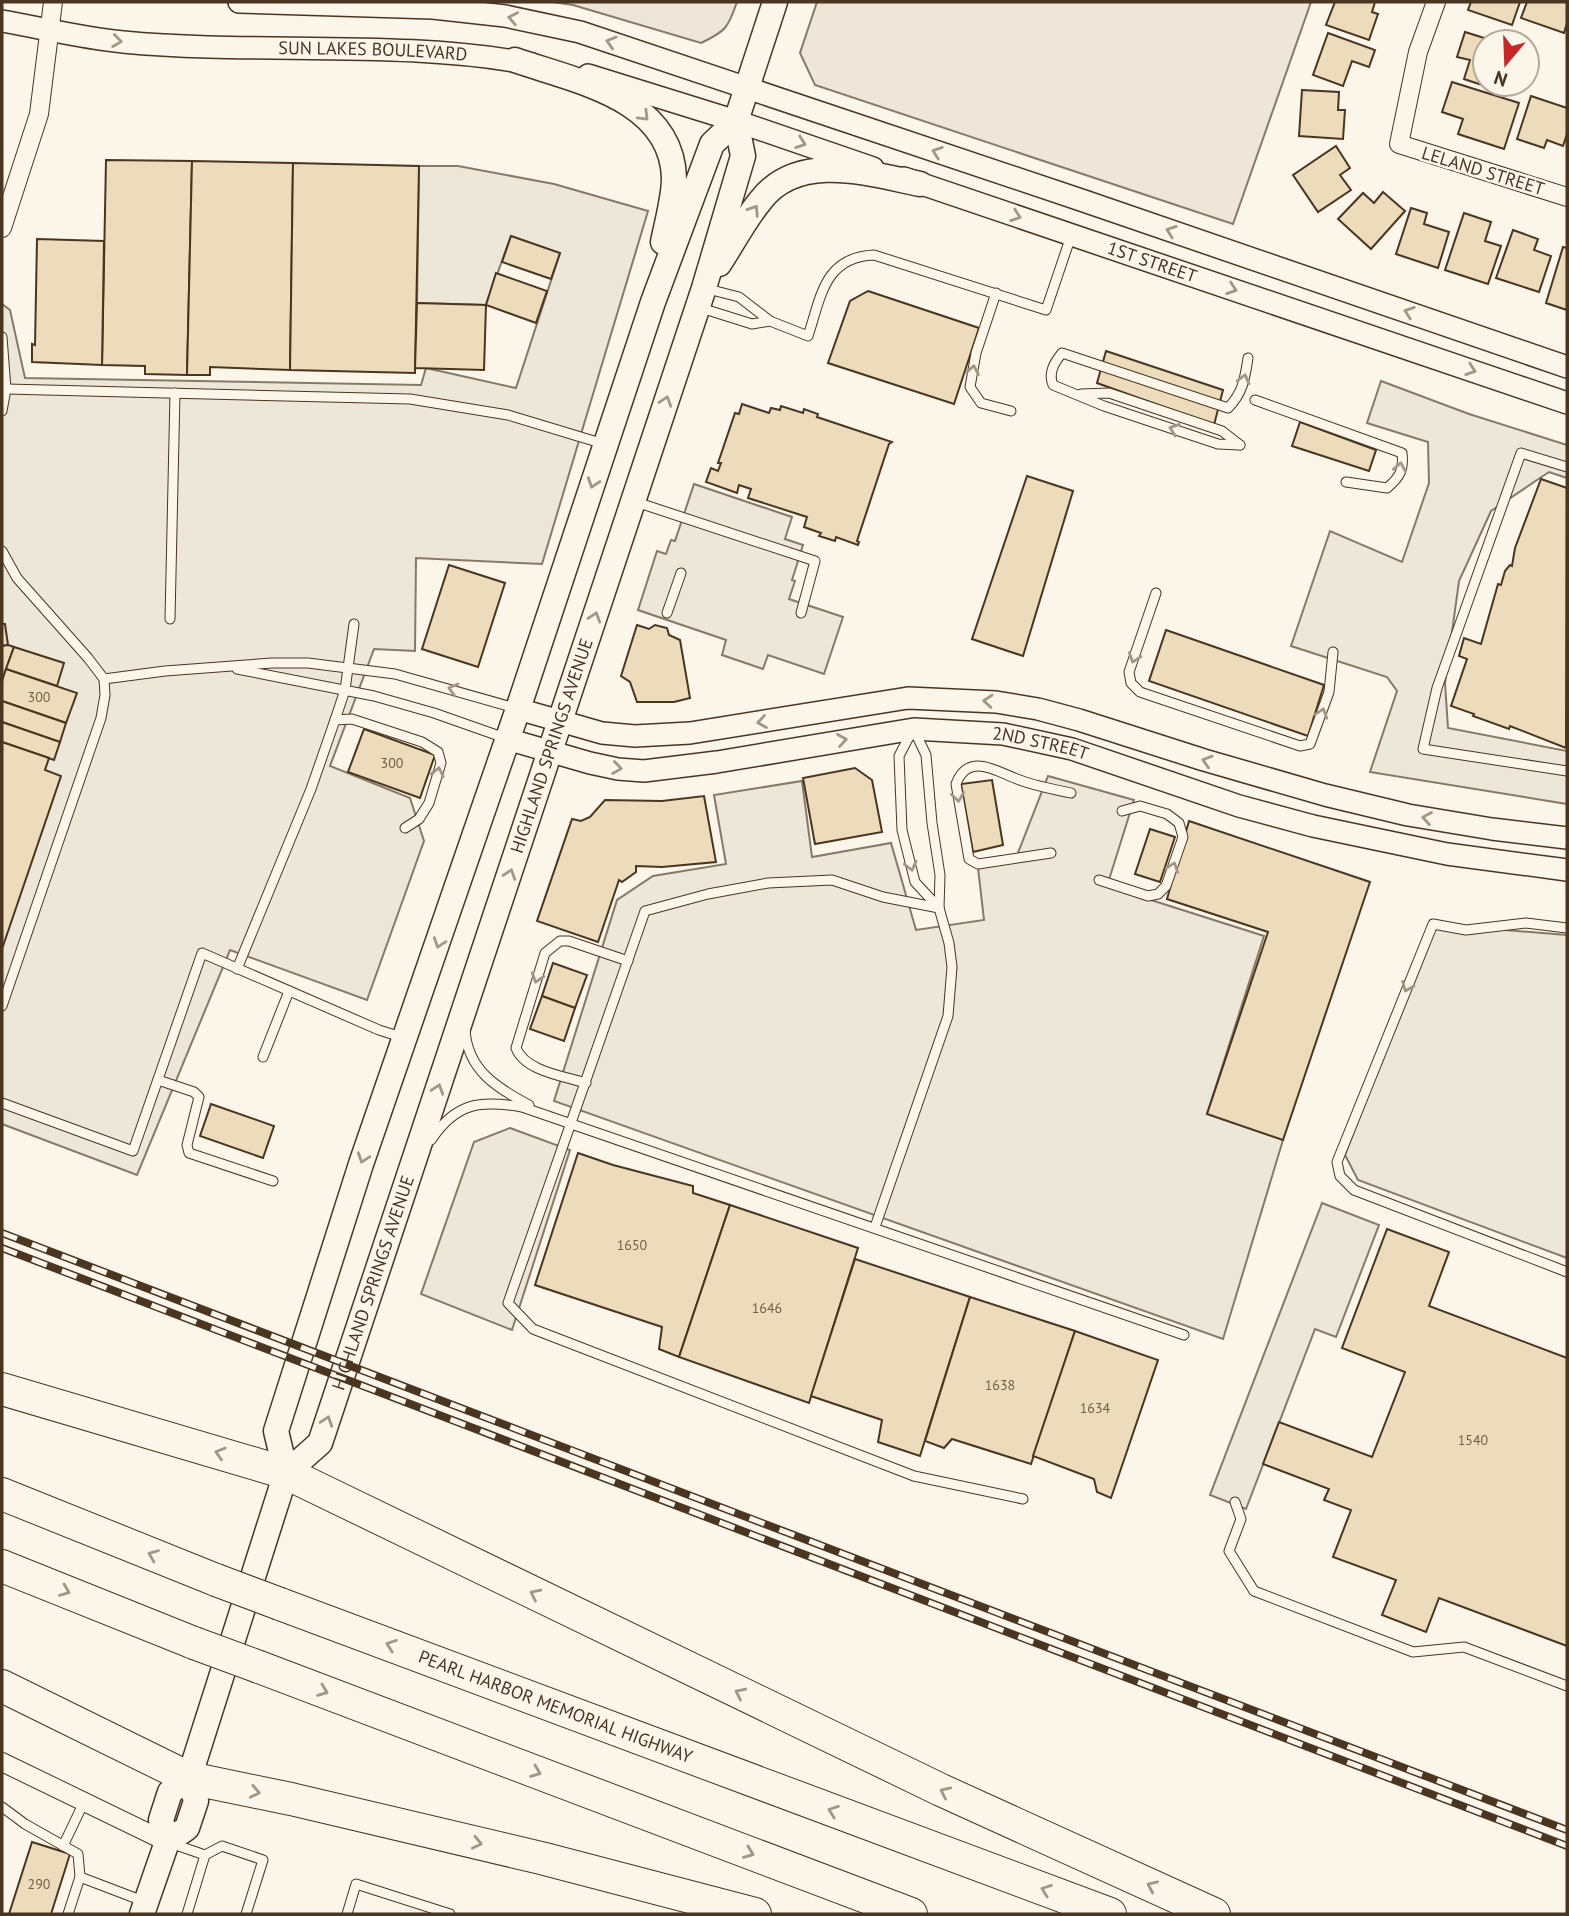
<svg xmlns="http://www.w3.org/2000/svg" width="1569" height="1916" viewBox="0 0 1569 1916" font-family="'PT Sans',sans-serif">
	<style>
		.green { fill: #ede6d9; stroke: #887966; stroke-width: 2 }
		.parking { fill: #ede7d9; stroke: #887966; stroke-width: 2 }
		.building { fill: #ecdcbc; stroke: #4a3520; stroke-width: 2 }
		.lines { fill: none; stroke-linecap: round; stroke-linejoin: round }
		.service-casing { stroke: #4a3520; stroke-width: 11 }
		.minor-casing { stroke: #4a3520; stroke-width: 20 }
		.tertiary-casing { stroke: #4a3520; stroke-width: 24 }
		.secondary-casing { stroke: #4a3520; stroke-width: 27 }
		.motorway-casing { stroke: #4a3520; stroke-width: 34 }
		.service { stroke: #fbf6e9; stroke-width: 9 }
		.minor { stroke: #fbf6e9; stroke-width: 18 }
		.tertiary { stroke: #fbf6e9; stroke-width: 21 }
		.secondary { stroke: #fbf6e9; stroke-width: 24 }
		.motorway { stroke: #fbf6e9; stroke-width: 32 }
		.rail-casing { stroke: #4a3520; stroke-width: 8 }
		.rail { stroke: #fbf6e9; stroke-width: 5; stroke-dasharray: 16; stroke-linecap: butt }
		.motorway-bridge-casing { stroke: #4a3520; stroke-width: 34; stroke-linecap: butt }
		.motorway-bridge { stroke: #fbf6e9; stroke-width: 32 }
		.oneway { stroke: #a29684 }
		.labels { text-anchor: middle; stroke-width: 5; stroke-linejoin: round; paint-order: stroke }
		.number-label { font-size: 14px; fill: #725f47 }
		.street-label { font-size: 18px; fill: #4a3520; stroke: #fbf6e9 }
	</style>
	<rect width="100%" height="100%" fill="#fbf6e9"/>
	<g class="green">
		<path d="M 553,2 L 737,2 C 728,28 726,31 701,43 L 573,5 Z"/>
		<polygon points="817,2 1311,2 1233,224 815,85 800,53"/>
	</g>
	<g class="parking">
		<polygon points="419,166 458,166 554,184 648,211 542,564 416,558 415,651 374,649 330,766 410,798 424,841 367,1000 230,950 137,1175 2,1124 2,304 10,310 25,378 421,385 426,368 516,388 560,253 511,236 486,305 417,303"/>
		<polygon points="1381,381 1469,414 1567,445 1567,478 1549,472 1491,511 1459,581 1445,683 1448,728 1567,751 1567,804 1370,772 1397,691 1387,677 1291,646 1330,531 1402,562 1429,483 1428,442 1367,423"/>
		<polygon points="694,484 792,517 785,539 803,545 792,580 795,581 789,599 843,617 824,674 768,655 763,669 722,655 726,640 638,610 657,551 666,554 671,540 675,541"/>
		<polygon points="1048,776 1134,800 1107,886 1264,936 1207,1114 1283,1140 1223,1339 554,1101 617,900 653,876 726,864 714,795 802,781 812,857 891,843 916,930 984,920 978,868 1016,858"/>
		<polygon points="1433,924 1567,935 1567,1258 1358,1180 1345,1155"/>
		<polygon points="510,1128 570,1150 512,1330 421,1294 474,1142"/>
		<polygon points="1322,1203 1379,1225 1336,1337 1315,1329 1246,1509 1210,1495"/>
	</g>
	<g class="building">
		<polygon points="1335,2 1375,2 1372,12 1378,14 1369,40 1326,25"/>
		<polygon points="1471,2 1520,2 1512,25 1468,10"/>
		<polygon points="1527,2 1567,2 1567,23 1564,33 1521,18"/>
		<polygon points="1465,32 1497,42 1485,42 1485,84 1503,84 1500,91 1464,79 1470,60 1457,57"/>
		<polygon points="1328,33 1375,50 1369,67 1352,61 1343,86 1313,75"/>
		<polygon points="1452,82 1519,103 1504,149 1458,134 1463,119 1442,112"/>
		<polygon points="1302,90 1339,92 1338,110 1345,110 1343,139 1299,136"/>
		<polygon points="1531,96 1567,108 1567,134 1563,146 1547,140 1544,148 1517,139"/>
		<polygon points="1336,146 1350,168 1340,175 1351,190 1318,212 1293,175"/>
		<polygon points="106,160 192,161 187,375 145,374 145,366 102,365"/>
		<polygon points="192,161 293,163 290,370 210,367 210,375 187,375"/>
		<polygon points="293,163 419,166 415,373 290,370"/>
		<polygon points="1383,192 1405,211 1371,249 1338,219 1363,193 1374,203"/>
		<polygon points="1411,208 1427,213 1424,224 1449,232 1438,268 1396,254"/>
		<polygon points="1464,213 1491,222 1485,241 1501,246 1488,284 1445,270"/>
		<polygon points="1513,230 1538,239 1534,250 1551,256 1539,292 1496,278"/>
		<polygon points="511,236 560,253 551,279 502,262"/>
		<polygon points="37,239 104,241 102,365 32,362 32,344 35,345"/>
		<polygon points="1563,247 1567,248 1567,310 1546,303"/>
		<polygon points="496,273 547,291 536,323 486,305"/>
		<polygon points="868,291 979,328 954,404 828,363 850,301"/>
		<polygon points="417,303 486,305 484,370 415,368"/>
		<polygon points="1106,351 1223,390 1214,425 1097,383"/>
		<polygon points="742,404 769,413 771,408 780,410 781,406 803,413 804,409 818,414 817,417 892,442 889,444 857,541 859,542 858,545 836,537 835,541 819,536 821,533 804,527 807,517 748,498 751,489 739,485 737,493 706,482 711,468 718,471 721,463 718,463 735,413 739,414"/>
		<polygon points="1300,422 1376,450 1369,471 1292,446"/>
		<polygon points="1027,476 1073,491 1023,656 972,639"/>
		<polygon points="1541,479 1567,488 1566,748 1510,726 1509,729 1473,716 1474,714 1451,706 1467,659 1459,656 1464,638 1481,644 1498,584 1501,585 1505,571 1510,565 1512,566 1515,548"/>
		<polygon points="449,565 505,583 478,667 422,649"/>
		<polygon points="2,624 5,624 8,645 2,646"/>
		<polygon points="637,625 649,629 655,625 667,628 669,635 680,640 690,698 674,702 637,702 630,682 621,676"/>
		<polygon points="1166,630 1324,685 1308,736 1149,681"/>
		<polygon points="8,645 14,647 2,681 2,646"/>
		<polygon points="14,647 64,663 57,686 6,669"/>
		<polygon points="6,669 77,693 66,723 2,701 2,681"/>
		<polygon points="2,701 66,723 60,742 2,722"/>
		<polygon points="2,722 60,742 54,760 2,742"/>
		<polygon points="364,729 435,755 420,798 348,772"/>
		<polygon points="2,742 49,758 45,770 61,776 2,949"/>
		<polygon points="855,768 872,780 882,832 815,844 803,778"/>
		<polygon points="992,780 1003,845 973,852 961,784"/>
		<polygon points="704,796 716,862 662,867 636,866 636,872 622,882 619,880 598,942 537,921 572,819 581,821 590,817 605,800 662,801"/>
		<polygon points="1189,821 1370,882 1283,1140 1207,1114 1268,932 1167,899"/>
		<polygon points="1150,829 1175,837 1160,882 1135,874"/>
		<polygon points="553,963 587,975 575,1008 542,996"/>
		<polygon points="542,996 575,1008 564,1041 530,1029"/>
		<polygon points="211,1104 274,1126 263,1158 200,1136"/>
		<polygon points="578,1153 613,1165 693,1186 693,1193 730,1205 679,1357 659,1349 662,1327 535,1285"/>
		<polygon points="730,1205 858,1248 809,1403 679,1357"/>
		<polygon points="1387,1229 1449,1252 1429,1306 1567,1358 1567,1646 1439,1598 1426,1632 1382,1615 1396,1580 1333,1557 1351,1510 1324,1500 1329,1489 1263,1464 1279,1422 1372,1457 1405,1372 1342,1348"/>
		<polygon points="855,1259 970,1297 920,1456 878,1442 882,1420 811,1396"/>
		<polygon points="970,1297 1075,1331 1031,1464 952,1439 944,1448 925,1441"/>
		<polygon points="1075,1331 1158,1360 1111,1498 1097,1492 1094,1479 1033,1456"/>
		<polygon points="32,1842 70,1854 51,1914 9,1914"/>
	</g>
	<g class="lines">
		<defs>
			<g id="service">
				<path d="M 704,288 L 739,297 L 770,321 L 808,336 C 821,297 824,257 874,255 L 1046,310 L 1071,236"/>
				<polyline points="996,293 976,353 970,387 981,403 1011,411"/>
				<polyline points="701,308 752,324 770,321"/>
				<polyline points="2,337 6,389 2,411"/>
				<polyline points="6,389 410,399 508,415 604,444"/>
				<polyline points="1081,394 1109,393 1222,431 1240,445"/>
				<path d="M 1255,400 L 1402,453 C 1404,470 1400,477 1387,488 L 1346,482"/>
				<path d="M 1240,445 L 1218,444 L 1104,406 L 1053,385 C 1048,373 1054,363 1062,353 L 1228,408 C 1243,393 1245,378 1248,358"/>
				<polyline points="1567,467 1521,453 1437,688 1423,749 1567,771"/>
				<polyline points="636,502 815,561 801,613"/>
				<polyline points="2,551 17,578 88,658 104,679 105,695 101,718 2,1006"/>
				<polyline points="1156,593 1129,672 1131,683 1140,692 1300,746 1310,744 1329,692 1333,652"/>
				<polyline points="667,613 681,573"/>
				<polyline points="170,619 175,393"/>
				<polyline points="237,669 374,696 434,713 505,738"/>
				<polyline points="104,679 165,671 272,663 308,663 395,674 515,708"/>
				<polyline points="335,720 352,719 422,742 438,752 441,763 429,803 419,819 405,828"/>
				<polyline points="912,731 899,756 902,830 915,882 939,908"/>
				<path d="M 1051,853 L 978,864 L 969,859 L 956,784 C 968,752 996,771 1017,779 C 1034,786 1053,789 1071,793"/>
				<polyline points="1099,880 1148,896 1158,894 1166,886 1183,837 1179,823 1167,814 1140,806 1122,811"/>
				<polyline points="939,908 883,897 832,880 768,883 708,894 645,911 508,1303 533,1329 914,1476 1023,1499"/>
				<polyline points="1567,928 1526,923 1466,930 1433,924 1337,1162 1340,1176 1354,1190 1567,1272"/>
				<polyline points="237,969 311,789 335,720 345,690 354,624"/>
				<path d="M 465,1029 C 467,1070 497,1088 529,1105"/>
				<polyline points="263,1057 289,991"/>
				<polyline points="158,1080 194,1092 199,1097 187,1145 189,1153 273,1181"/>
				<path d="M 586,1083 C 563,1076 525,1071 516,1048 L 545,953 L 560,941 L 569,941 L 628,961"/>
				<polyline points="2,1103 133,1151 202,953 379,1030 401,1037"/>
				<path d="M 431,1140 C 456,1102 481,1100 522,1107 L 1184,1335"/>
				<polyline points="875,1227 948,1016 952,967 949,943 939,908 940,875 932,823 926,755 914,730"/>
				<polyline points="1235,1502 1241,1519 1229,1551 1254,1591 1413,1652 1464,1647 1567,1686"/>
				<polyline points="2,1807 25,1824 78,1854 80,1877"/>
				<polyline points="173,1844 205,1855 187,1914"/>
				<polyline points="63,1846 84,1802"/>
				<polyline points="205,1855 222,1846 263,1860 246,1914"/>
				<polyline points="68,1914 80,1877 143,1901"/>
				<polyline points="347,1914 356,1884 450,1914"/>
			</g>
			<g id="minor">
				<polyline points="1436,2 1418,52 1399,144 1567,197"/>
				<polyline points="2,228 39,114 53,2"/>
				<polyline points="2,1762 167,1842"/>
			</g>
			<g id="tertiary">
				<polyline points="239,2 433,8 505,16 580,32 1084,201 1567,367"/>
				<path id="s1" d="M 2,21 C 42,28 82,38 123,42 C 259,55 397,39 532,64"/>
				<polyline points="588,75 736,121 873,168"/>
				<path id="s2" d="M 904,178 L 1567,403"/>
				<polyline points="518,709 602,733 635,736 690,733 908,698 996,702 1038,709 1079,720 1204,760 1325,795 1408,815 1492,829 1567,838"/>
				<path id="s3" d="M 507,739 L 590,763 L 618,769 L 644,771 L 717,762 L 914,729 L 1003,734 L 1072,749 L 1239,806 L 1313,826 L 1447,854 L 1567,870"/>
			</g>
			<g id="secondary">
				<path d="M 515,60 C 575,81 672,98 674,178 C 674,198 667,222 663,242"/>
				<path d="M 719,264 C 733,243 745,219 761,200 C 799,151 870,174 920,184"/>
				<path id="s4" d="M 286,1473 L 320,1443 L 704,288 L 743,156 L 736,121 L 775,2"/>
				<polyline points="167,1842 161,1820 170,1792 189,1778"/>
				<polyline points="142,1914 167,1842 187,1828 196,1801 189,1778 286,1473 276,1431 361,1164 518,709 653,302 712,144 736,121"/>
			</g>
			<g id="motorway">
				<polyline points="2,1389 286,1473 941,1790 1214,1914"/>
				<polyline points="2,1494 216,1580"/>
				<polyline points="2,1566 194,1643"/>
				<path id="s5" d="M 280,1604 L 1110,1914"/>
				<polyline points="259,1667 911,1914"/>
				<polyline points="2,1686 189,1778 291,1799 541,1858 755,1914"/>
			</g>
		</defs>
		<use href="#service" class="service-casing"/>
		<use href="#minor" class="minor-casing"/>
		<use href="#tertiary" class="tertiary-casing"/>
		<use href="#secondary" class="secondary-casing"/>
		<use href="#motorway" class="motorway-casing"/>
		<use href="#service" class="service"/>
		<use href="#minor" class="minor"/>
		<use href="#tertiary" class="tertiary"/>
		<use href="#secondary" class="secondary"/>
		<use href="#motorway" class="motorway"/>
		<defs>
			<g id="rail">
				<polyline points="2,1233 1567,1830"/>
				<polyline points="2,1248 1567,1846"/>
			</g>
		</defs>
		<use href="#rail" class="rail-casing"/>
		<use href="#rail" class="rail"/>
		<defs>
			<g id="motorway-bridge">
				<polyline points="216,1580 280,1604"/>
				<polyline points="194,1643 259,1667"/>
			</g>
		</defs>
		<use href="#motorway-bridge" class="motorway-bridge-casing"/>
		<use href="#motorway-bridge" class="motorway-bridge"/>
	</g>
	<defs><path id="oneway-chevron" d="M-2-3.5L2.5 0L-2 3.5" fill="none" stroke-width="1.6" stroke-linecap="round" stroke-linejoin="round" transform="scale(1.75)"/></defs>
	<g class="oneway">
		<use href="#oneway-chevron" transform="translate(513 18) rotate(-169)"/>
		<use href="#oneway-chevron" transform="translate(117 41) rotate(8)"/>
		<use href="#oneway-chevron" transform="translate(611 42) rotate(-163)"/>
		<use href="#oneway-chevron" transform="translate(644 116) rotate(45)"/>
		<use href="#oneway-chevron" transform="translate(801 143) rotate(19)"/>
		<use href="#oneway-chevron" transform="translate(937 152) rotate(-161)"/>
		<use href="#oneway-chevron" transform="translate(754 210) rotate(-57)"/>
		<use href="#oneway-chevron" transform="translate(1016 216) rotate(19)"/>
		<use href="#oneway-chevron" transform="translate(1171 231) rotate(-161)"/>
		<use href="#oneway-chevron" transform="translate(1232 289) rotate(19)"/>
		<use href="#oneway-chevron" transform="translate(1409 312) rotate(-161)"/>
		<use href="#oneway-chevron" transform="translate(973 370) rotate(-80)"/>
		<use href="#oneway-chevron" transform="translate(1471 370) rotate(19)"/>
		<use href="#oneway-chevron" transform="translate(1244 379) rotate(-76)"/>
		<use href="#oneway-chevron" transform="translate(666 401) rotate(-72)"/>
		<use href="#oneway-chevron" transform="translate(1174 429) rotate(-161)"/>
		<use href="#oneway-chevron" transform="translate(1400 467) rotate(-80)"/>
		<use href="#oneway-chevron" transform="translate(593 483) rotate(108)"/>
		<use href="#oneway-chevron" transform="translate(595 617) rotate(-72)"/>
		<use href="#oneway-chevron" transform="translate(1134 658) rotate(109)"/>
		<use href="#oneway-chevron" transform="translate(453 689) rotate(-164)"/>
		<use href="#oneway-chevron" transform="translate(988 701) rotate(-175)"/>
		<use href="#oneway-chevron" transform="translate(1322 713) rotate(-72)"/>
		<use href="#oneway-chevron" transform="translate(762 722) rotate(171)"/>
		<use href="#oneway-chevron" transform="translate(842 740) rotate(-9)"/>
		<use href="#oneway-chevron" transform="translate(1207 761) rotate(-163)"/>
		<use href="#oneway-chevron" transform="translate(617 768) rotate(8)"/>
		<use href="#oneway-chevron" transform="translate(438 772) rotate(-78)"/>
		<use href="#oneway-chevron" transform="translate(958 797) rotate(81)"/>
		<use href="#oneway-chevron" transform="translate(1427 818) rotate(-170)"/>
		<use href="#oneway-chevron" transform="translate(911 866) rotate(76)"/>
		<use href="#oneway-chevron" transform="translate(1173 867) rotate(-71)"/>
		<use href="#oneway-chevron" transform="translate(510 874) rotate(-72)"/>
		<use href="#oneway-chevron" transform="translate(439 943) rotate(109)"/>
		<use href="#oneway-chevron" transform="translate(537 978) rotate(107)"/>
		<use href="#oneway-chevron" transform="translate(1407 987) rotate(112)"/>
		<use href="#oneway-chevron" transform="translate(438 1089) rotate(-72)"/>
		<use href="#oneway-chevron" transform="translate(363 1158) rotate(109)"/>
		<use href="#oneway-chevron" transform="translate(327 1421) rotate(-72)"/>
		<use href="#oneway-chevron" transform="translate(220 1453) rotate(-163)"/>
		<use href="#oneway-chevron" transform="translate(153 1555) rotate(-158)"/>
		<use href="#oneway-chevron" transform="translate(65 1591) rotate(22)"/>
		<use href="#oneway-chevron" transform="translate(535 1594) rotate(-154)"/>
		<use href="#oneway-chevron" transform="translate(391 1645) rotate(-160)"/>
		<use href="#oneway-chevron" transform="translate(323 1691) rotate(21)"/>
		<use href="#oneway-chevron" transform="translate(740 1693) rotate(-154)"/>
		<use href="#oneway-chevron" transform="translate(536 1772) rotate(21)"/>
		<use href="#oneway-chevron" transform="translate(255 1792) rotate(12)"/>
		<use href="#oneway-chevron" transform="translate(945 1792) rotate(-155)"/>
		<use href="#oneway-chevron" transform="translate(833 1811) rotate(-160)"/>
		<use href="#oneway-chevron" transform="translate(477 1843) rotate(13)"/>
		<use href="#oneway-chevron" transform="translate(749 1853) rotate(21)"/>
		<use href="#oneway-chevron" transform="translate(1152 1886) rotate(-156)"/>
		<use href="#oneway-chevron" transform="translate(1046 1890) rotate(-160)"/>
	</g>
	<g class="labels">
		<g class="number-label">
			<text x="39" y="702">300</text>
			<text x="392" y="768">300</text>
			<text x="632" y="1250">1650</text>
			<text x="767" y="1313">1646</text>
			<text x="1000" y="1390">1638</text>
			<text x="1095" y="1413">1634</text>
			<text x="1473" y="1445">1540</text>
			<text x="39" y="1889">290</text>
		</g>
		<g class="street-label">
			<text dy="6" stroke="none"><textPath href="#s1" startOffset="373">SUN LAKES BOULEVARD</textPath></text>
			<text transform="translate(1483 171) rotate(17)" y="6">LELAND STREET</text>
			<text dy="6" stroke="none"><textPath href="#s2" startOffset="262">1ST STREET</textPath></text>
			<text dy="6" stroke="none"><textPath href="#s3" startOffset="542">2ND STREET</textPath></text>
			<text dy="6" stroke="none"><textPath href="#s4" startOffset="780">HIGHLAND SPRINGS AVENUE</textPath></text>
			<text dy="6" stroke="none"><textPath href="#s4" startOffset="214">HIGHLAND SPRINGS AVENUE</textPath></text>
			<text dy="6" stroke="none"><textPath href="#s5" startOffset="294">PEARL HARBOR MEMORIAL HIGHWAY</textPath></text>
		</g>
	</g>
	<rect width="1569" height="1916" fill="none" stroke="#4a3520" stroke-width="7"/>
	<g transform="translate(1506 63) rotate(199)"><circle r="33" fill="#fbf6e9" stroke="#b4a999" stroke-width="2"/>
	<path d="M0-5L12 26L0 18L-12 26Z" fill="#c62828"/>
	<text y="-10" font-size="19" font-weight="bold" text-anchor="middle" fill="#4a3520">N</text>
	</g>
</svg>
